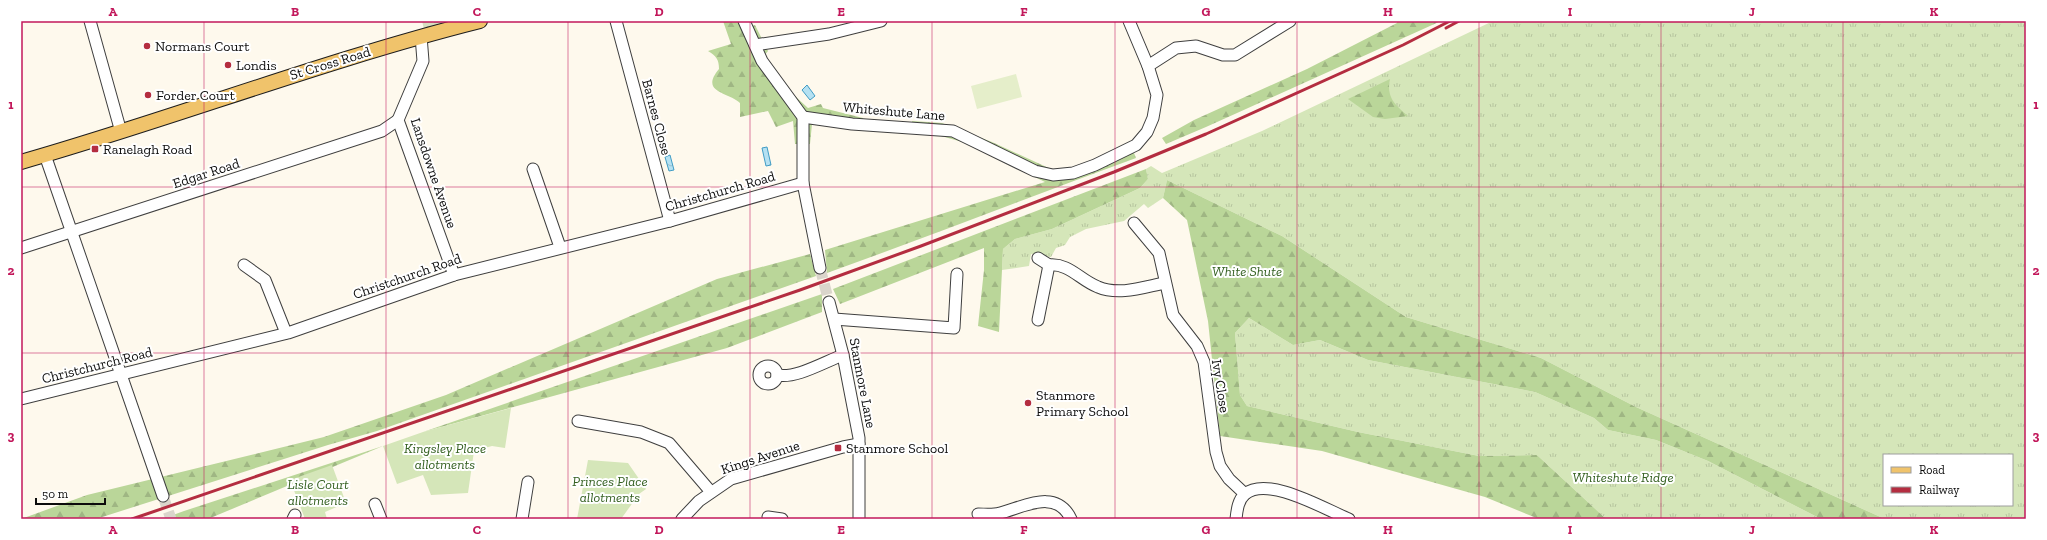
<svg xmlns="http://www.w3.org/2000/svg" width="2047" height="540" viewBox="0 0 2047 540" font-family="'Zilla Slab',serif">
	<style>
		.grass { fill: url(#grass-tufts); fill-rule: evenodd }
		.forest { fill: url(#forest-firs) }
		.cemetery { fill: url(#cemetery-stones) }
		.garden { fill: #d5e6b9 }
		.pitch { fill: #e5eeca }
		.water { fill: url(#water-ripples); stroke: #409cc5 }
		.lines { fill: none; stroke-linecap: round; stroke-linejoin: round }
		.minor-tunnel { stroke: #dad5cb; stroke-width: 11; stroke-dasharray: 11 5.5; stroke-linecap: butt }
		.minor-casing { stroke: #3f3f3f; stroke-width: 13 }
		.major-casing { stroke: #1d1d1d; stroke-width: 16 }
		.minor { stroke: #fff; stroke-width: 11 }
		.major { stroke: #f0c36b; stroke-width: 14 }
		.rail { stroke: #b42d40; stroke-width: 3 }
		.grid { fill: none; stroke: #c2185b; stroke-width: 1; stroke-opacity: 0.55 }
		.poi-dot { fill: #b42d40; stroke: #fff; stroke-width: 1.5 }
		.labels { text-anchor: middle; stroke-width: 4; stroke-linejoin: round; paint-order: stroke }
		.poi-label { font-size: 14px; fill: #0c0c0c; stroke: #fff; text-anchor: start }
		.street-label { font-size: 14px; fill: #0c0c0c; stroke: #fff }
		.park-label { font-size: 14px; font-style: italic; fill: #346021; stroke: #fff }
		.neatline { fill: none; stroke: #c2185b; stroke-width: 1.5 }
		.grid-label { font-size: 13px; text-anchor: middle; font-weight: bold; fill: #c2185b }
	</style>
	<defs>
		<pattern id="grass-tufts" width="24" height="20" patternUnits="userSpaceOnUse"><rect width="24" height="20" fill="#d5e6b9"/><path d="M3 7l-1-3M5 7V3M7 7l1-3M15 17l-1-3M17 17v-4M19 17l1-3" fill="none" stroke="#b6c49e"/></pattern>
		<pattern id="forest-firs" width="22" height="20" patternUnits="userSpaceOnUse"><rect width="22" height="20" fill="#bad699"/><path d="M5 1l3.5 6h-7zM16 11l3.5 6h-7z" fill="#9fb683"/></pattern>
		<pattern id="cemetery-stones" width="16" height="16" patternUnits="userSpaceOnUse"><rect width="16" height="16" fill="#d7dec0"/><path d="M2 7V4a2 2 0 0 1 4 0v3zM10 15v-3a2 2 0 0 1 4 0v3z" fill="#b7bda4"/></pattern>
		<pattern id="water-ripples" width="26" height="14" patternUnits="userSpaceOnUse"><rect width="26" height="14" fill="#b5e1f2"/><path d="M2 4q2-2 4 0t4 0M15 11q2-2 4 0t4 0" fill="none" stroke="#9ac0ce"/></pattern>
	</defs>
	<rect width="100%" height="100%" fill="#fef9ed"/>
	<g class="grass">
		<path d="M 1493,21 L 2026,21 L 2026,519 L 1885,519 L 1636,407 L 1541,358 L 1406,317 L 1282,236 L 1167,180 L 1163,198 L 1148,208 L 1144,204 L 1124,221 L 1086,229 L 1070,237 L 1065,245 L 1056,248 L 1051,257 L 1031,254 L 1029,266 L 1002,270 L 1003,249 L 1015,239 L 1052,229 L 1140,188 L 1148,179 L 1146,169 L 1151,166 L 1162,173 L 1262,131 ZM 1884,455 L 2012,455 L 2012,505 L 1884,505 Z"/>
		<polygon points="1249,318 1293,345 1320,340 1368,360 1535,392 1594,418 1608,430 1656,440 1708,461 1821,519 1609,519 1604,517 1537,455 1479,456 1358,432 1247,406 1240,395 1235,333"/>
	</g>
	<g class="forest">
		<path d="M 723,21 L 742,21 L 745,29 L 755,25 L 768,51 L 764,56 L 784,86 L 808,108 L 821,104 L 823,108 L 863,118 L 865,127 L 812,124 L 810,144 L 795,144 L 793,121 L 776,127 L 768,111 L 740,117 L 740,103 C 729,92 699,93 719,69 C 719,59 716,56 708,51 L 731,44 Z"/>
		<polygon points="1397,21 1441,21 1206,127 1166,144 1162,138 1194,120 1307,69 1397,23"/>
		<path d="M 1390,79 C 1386,97 1395,105 1408,116 L 1385,119 L 1373,117 L 1348,99 Z"/>
		<path d="M 912,121 L 942,123 L 992,142 L 1053,170 L 1072,169 L 1118,150 L 1134,153 L 1136,158 C 1032,196 930,236 827,273 L 825,250 L 1045,182 L 966,143 L 941,136 L 914,133 Z"/>
		<polygon points="1146,169 1148,179 1140,188 1052,229 1015,239 1003,249 999,332 978,326 984,270 984,248 840,304 833,289"/>
		<polygon points="1167,180 1282,236 1406,317 1541,358 1636,407 1885,519 1821,519 1708,461 1656,440 1608,430 1594,418 1535,392 1368,360 1320,340 1293,345 1249,318 1235,333 1240,395 1247,406 1358,432 1479,456 1537,455 1604,517 1609,519 1539,519 1485,497 1322,451 1220,436 1208,321 1187,220 1163,198"/>
		<polygon points="810,254 816,276 377,431 328,445 96,519 21,519 87,495 324,437 446,395 717,279"/>
		<polygon points="822,294 822,312 727,348 423,432"/>
		<polygon points="383,446 208,519 162,519 184,511"/>
	</g>
	<polygon class="cemetery" points="422,21 454,21 424,29"/>
	<g class="garden">
		<polygon points="511,408 505,448 492,446 474,451 468,493 431,495 423,475 397,484 383,446 423,432"/>
		<polygon points="588,460 628,463 646,489 639,494 621,519 577,519"/>
		<polygon points="332,465 346,503 325,512 327,519 305,519 290,480"/>
	</g>
	<polygon class="pitch" points="1016,74 1022,97 977,109 971,86"/>
	<g class="water">
		<polygon points="807,85 815,96 810,100 802,90"/>
		<polygon points="767,147 771,165 766,166 762,148"/>
		<polygon points="670,155 674,170 669,171 665,157"/>
	</g>
	<g class="lines">
		<g class="minor-tunnel">
			<polyline points="820,268 829,302"/>
			<polyline points="163,496 171,519"/>
		</g>
		<defs>
			<g id="minor">
				<polyline points="90,21 121,132"/>
				<polyline points="616,21 670,221"/>
				<polyline points="744,21 762,61 803,117 803,183 820,268"/>
				<polyline points="421,36 423,61 398,120 454,275"/>
				<polyline points="755,45 829,34 881,21"/>
				<polyline points="1148,66 1176,48 1196,46 1223,55 1235,55 1290,21"/>
				<polyline points="803,117 852,124 953,131 1035,171 1053,175 1073,173 1095,165 1136,145 1147,132 1153,118 1157,95 1148,66 1129,21"/>
				<polyline points="45,155 163,496"/>
				<polyline points="533,169 560,247"/>
				<polyline points="1134,223 1159,253 1173,315 1197,346 1204,362 1216,452 1220,466 1229,479 1245,494"/>
				<polyline points="21,248 382,131 398,120"/>
				<path d="M 1038,258 L 1049,265 C 1069,263 1080,280 1098,287 C 1119,296 1144,287 1165,283"/>
				<polyline points="244,265 265,280 286,333"/>
				<polyline points="829,302 843,355 859,438 859,519"/>
				<polyline points="834,319 954,328 957,274"/>
				<polyline points="1038,320 1049,265"/>
				<circle cx="768" cy="375" r="9"/>
				<path d="M 777,375 C 796,379 824,362 843,355"/>
				<polyline points="21,399 288,333 454,275 670,221 803,183"/>
				<polyline points="578,421 641,432 669,443 711,492"/>
				<polyline points="375,504 381,519"/>
				<path d="M 978,514 C 985,514 993,515 1000,513 C 1022,508 1056,487 1071,519"/>
				<polyline points="768,517 782,519"/>
				<polyline points="293,519 295,515"/>
				<polyline points="522,519 528,482"/>
				<polyline points="682,519 699,501 731,479 843,447 859,444"/>
				<path d="M 1236,519 C 1237,510 1238,500 1245,494 C 1268,475 1326,510 1349,519"/>
			</g>
			<path id="major" d="M 21,162 C 175,118 325,60 480,21"/>
		</defs>
		<use href="#minor" class="minor-casing"/>
		<use href="#major" class="major-casing"/>
		<use href="#minor" class="minor"/>
		<use href="#major" class="major"/>
		<g class="rail">
			<polyline points="1446,28 1459,21"/>
			<polyline points="132,519 800,290 921,246 1114,172 1206,134 1403,45 1450,21"/>
		</g>
	</g>
	<path class="grid" d="M 204,21 L 204,519M 386,21 L 386,519M 568,21 L 568,519M 750,21 L 750,519M 932,21 L 932,519M 1115,21 L 1115,519M 1297,21 L 1297,519M 1479,21 L 1479,519M 1661,21 L 1661,519M 1843,21 L 1843,519M 21,187 L 2026,187M 21,353 L 2026,353"/>
	<g class="poi-dot">
		<circle cx="147" cy="46" r="4"/>
		<circle cx="228" cy="65" r="4"/>
		<circle cx="148" cy="95" r="4"/>
		<rect x="91" y="145" width="8" height="8" rx="2"/>
		<circle cx="1028" cy="403" r="4"/>
		<rect x="834" y="444" width="8" height="8" rx="2"/>
	</g>
	<g class="labels">
		<g class="poi-label">
			<text x="155" y="51">Normans Court</text>
			<text x="236" y="70">Londis</text>
			<text x="156" y="100">Forder Court</text>
			<text x="103" y="154">Ranelagh Road</text>
			<text x="1036" y="400">Stanmore<tspan x="1036" dy="16">Primary School</tspan></text>
			<text x="846" y="453">Stanmore School</text>
		</g>
		<g class="street-label">
			<text transform="translate(330 63) rotate(-17)" y="5">St Cross Road</text>
			<text transform="translate(894 111) rotate(5)" y="5">Whiteshute Lane</text>
			<text transform="translate(657 117) rotate(75)" y="5">Barnes Close</text>
			<text transform="translate(206 173) rotate(-18)" y="5">Edgar Road</text>
			<text transform="translate(434 173) rotate(71)" y="5">Lansdowne Avenue</text>
			<text transform="translate(720 191) rotate(-16)" y="5">Christchurch Road</text>
			<text transform="translate(407 276) rotate(-19)" y="5">Christchurch Road</text>
			<text transform="translate(97 365) rotate(-14)" y="5">Christchurch Road</text>
			<text transform="translate(863 383) rotate(79)" y="5">Stanmore Lane</text>
			<text transform="translate(1221 386) rotate(81)" y="5">Ivy Close</text>
			<text transform="translate(760 457) rotate(-18)" y="5">Kings Avenue</text>
		</g>
		<g class="park-label">
			<text x="1247" y="276">White Shute</text>
			<text x="445" y="453">Kingsley Place<tspan x="445" dy="16">allotments</tspan></text>
			<text x="1623" y="482">Whiteshute Ridge</text>
			<text x="610" y="486">Princes Place<tspan x="610" dy="16">allotments</tspan></text>
			<text x="318" y="489">Lisle Court<tspan x="318" dy="16">allotments</tspan></text>
		</g>
	</g>
	<rect width="2047" height="540" fill="none" stroke="#ffffff" stroke-width="44"/>
	<rect x="1883" y="454" width="130" height="52" fill="#ffffff" stroke="#9e9e9e"/>
	<rect x="1891" y="467" width="20" height="6" fill="#f0c36b" stroke="#9e9e9e"/>
	<text x="1919" y="474" font-size="12" fill="#0c0c0c">Road</text>
	<rect x="1891" y="487" width="20" height="6" fill="#b42d40" stroke="#9e9e9e"/>
	<text x="1919" y="494" font-size="12" fill="#0c0c0c">Railway</text>
	<path d="M36 498v6h69v-6" fill="none" stroke="#0c0c0c" stroke-width="2"/>
	<text x="42" y="498" font-size="12" fill="#0c0c0c" stroke="#ffffff" stroke-width="3" paint-order="stroke">50 m</text>
	<rect x="22" y="22" width="2003" height="496" class="neatline"/>
	<g class="grid-label">
		<text x="113" y="16">A</text>
		<text x="295" y="16">B</text>
		<text x="477" y="16">C</text>
		<text x="659" y="16">D</text>
		<text x="841" y="16">E</text>
		<text x="1024" y="16">F</text>
		<text x="1206" y="16">G</text>
		<text x="1388" y="16">H</text>
		<text x="1570" y="16">I</text>
		<text x="1752" y="16">J</text>
		<text x="1934" y="16">K</text>
		<text x="11" y="109">1</text>
		<text x="2036" y="109">1</text>
		<text x="11" y="275">2</text>
		<text x="2036" y="275">2</text>
		<text x="11" y="440">3</text>
		<text x="2036" y="440">3</text>
		<text x="113" y="534">A</text>
		<text x="295" y="534">B</text>
		<text x="477" y="534">C</text>
		<text x="659" y="534">D</text>
		<text x="841" y="534">E</text>
		<text x="1024" y="534">F</text>
		<text x="1206" y="534">G</text>
		<text x="1388" y="534">H</text>
		<text x="1570" y="534">I</text>
		<text x="1752" y="534">J</text>
		<text x="1934" y="534">K</text>
	</g>
</svg>
